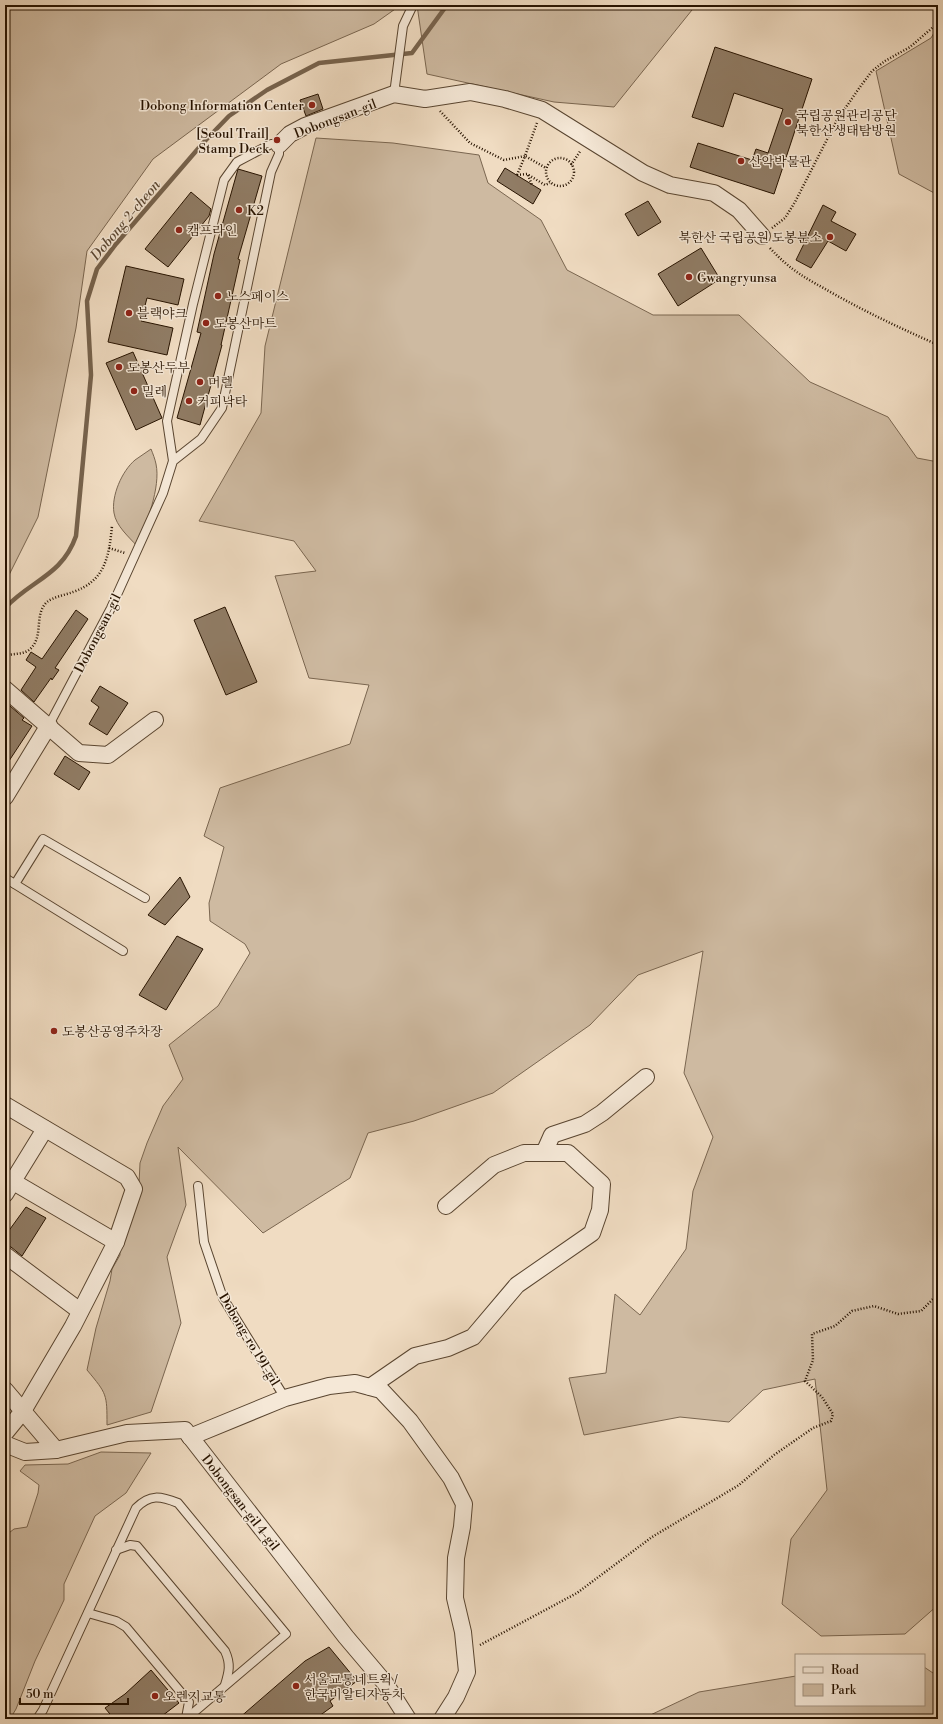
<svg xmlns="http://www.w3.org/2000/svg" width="943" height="1724" viewBox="0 0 943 1724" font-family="'Libre Bodoni','Noto Serif KR',serif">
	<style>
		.green { fill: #cebaa1; stroke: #7a6650 }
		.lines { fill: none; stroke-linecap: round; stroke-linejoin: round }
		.stream { stroke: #77634d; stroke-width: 4.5 }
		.building { fill: #907c65; stroke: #271300 }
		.lane-casing { stroke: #594530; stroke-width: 10 }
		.street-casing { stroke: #594530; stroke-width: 18 }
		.path { stroke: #271300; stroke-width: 2.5; stroke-dasharray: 1 2; stroke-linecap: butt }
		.lane { stroke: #f5e8d7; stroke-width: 8 }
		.street { stroke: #f5e8d7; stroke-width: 16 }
		.poi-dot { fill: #8f2418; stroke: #f5e8d7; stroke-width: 1.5 }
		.labels { text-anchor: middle; stroke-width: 3; stroke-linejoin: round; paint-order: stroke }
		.poi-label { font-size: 13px; fill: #271300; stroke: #f5e8d7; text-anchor: start }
		.street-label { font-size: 13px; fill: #271300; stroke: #f5e8d7 }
		.water-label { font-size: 14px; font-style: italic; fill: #5c4833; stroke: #f5e8d7 }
	</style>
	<rect width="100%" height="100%" fill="#f0dcc2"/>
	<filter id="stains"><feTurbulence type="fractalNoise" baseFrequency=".005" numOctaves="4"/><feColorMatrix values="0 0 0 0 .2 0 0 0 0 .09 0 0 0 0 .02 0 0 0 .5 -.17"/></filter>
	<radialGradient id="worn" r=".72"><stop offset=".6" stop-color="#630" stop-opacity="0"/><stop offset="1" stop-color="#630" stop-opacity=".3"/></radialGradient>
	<g class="green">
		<polygon points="5,5 376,5 398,7 374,24 281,64 153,159 87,251 76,328 38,517 5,583"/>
		<polygon points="417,5 696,5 614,107 554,102 427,74"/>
		<polygon points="938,26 938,207 936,194 899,174 876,71 931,38"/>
		<path d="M 316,138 L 393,143 L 479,155 L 488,183 L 541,220 L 567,270 L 653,315 L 739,315 L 810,382 L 888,417 L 917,458 L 938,462 L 938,1605 L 905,1634 L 821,1636 L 782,1604 L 791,1539 L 827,1490 L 815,1379 L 763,1390 L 729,1422 L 680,1417 L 584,1435 L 569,1378 L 606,1373 L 615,1294 L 640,1315 L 686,1249 L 693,1191 L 713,1137 L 684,1073 L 703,951 L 638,975 L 590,1025 L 493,1093 L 414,1121 L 368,1133 L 350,1178 L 263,1233 L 178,1147 L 186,1205 L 167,1257 L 181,1323 L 151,1412 L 107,1425 C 107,1394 107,1394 87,1370 L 96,1328 L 110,1281 L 112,1269 L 120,1255 L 119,1234 L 139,1184 L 140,1163 L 147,1143 L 163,1106 L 183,1079 L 169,1045 L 218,1006 L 250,953 L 245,944 L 210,921 L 209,903 L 224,847 L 204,836 L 220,788 L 350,744 L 369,685 L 309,678 L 275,576 L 316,571 L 294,541 L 199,521 L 261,413 L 265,346 Z"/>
		<path d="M 151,449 C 153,454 155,459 156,464 C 161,487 146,525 137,546 C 129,537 116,526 114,513 C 111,496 122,471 135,460 C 140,456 146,453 151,449 Z"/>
		<polygon points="101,1452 151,1453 126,1493 95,1516 64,1584 64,1600 35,1661 16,1709 10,1719 5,1719 5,1536 14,1529 27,1527 38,1493 39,1485 20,1471 25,1465 68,1464"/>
		<polygon points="924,1667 936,1675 938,1674 938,1719 642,1719 699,1692 796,1676 796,1705 924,1705"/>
	</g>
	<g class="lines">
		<path class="stream" d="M 5,608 C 31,580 62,576 76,536 L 91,375 L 87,301 L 97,269 L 116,244 L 203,143 L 229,116 L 267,90 L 319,63 L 412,53 L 447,5"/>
	</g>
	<g class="building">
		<polygon points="715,47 812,79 774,194 690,167 698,143 752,160 756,149 768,153 783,109 734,93 723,127 692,117"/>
		<polygon points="318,94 323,109 306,116 300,100"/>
		<polygon points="505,168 541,190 533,204 497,181"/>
		<polygon points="238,169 262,176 238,259 240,260 221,345 222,345 200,425 177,418 201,333 197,332 214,254"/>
		<polygon points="191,192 211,209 209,216 168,267 145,249"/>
		<polygon points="648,201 661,222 638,236 625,214"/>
		<polygon points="823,205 836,212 831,221 856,234 846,251 828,241 811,268 796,260"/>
		<polygon points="701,248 720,279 678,306 658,274"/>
		<polygon points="126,266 184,279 178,305 147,298 141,321 173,328 167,355 108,342"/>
		<polygon points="133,352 162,418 136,430 106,363"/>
		<polygon points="225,607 257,682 226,695 194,620"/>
		<polygon points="76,610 88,619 55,668 59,670 52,680 51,678 34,702 21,690 36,667 26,660 31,652 42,659"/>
		<polygon points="100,686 128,703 107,735 89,724 99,707 91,701"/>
		<polygon points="10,706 24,718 22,720 32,726 5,767 5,713"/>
		<polygon points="65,756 90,772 79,790 54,774"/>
		<polygon points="180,877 190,897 165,925 148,915"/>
		<polygon points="177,936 203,949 166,1010 139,995"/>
		<polygon points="26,1207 46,1218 22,1256 11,1247 5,1246 5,1236"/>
		<polygon points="329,1647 357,1681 330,1701 333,1706 315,1719 238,1719 305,1661"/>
		<polygon points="151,1670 179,1703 158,1719 114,1719 105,1708 125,1694"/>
	</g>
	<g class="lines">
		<defs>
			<g id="lane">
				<polyline points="394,94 403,26 413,5"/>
				<polyline points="49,725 111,608 163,493 173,461 167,421 193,304 224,180 237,162 271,144 279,145 279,154 271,172 222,408 201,439 173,461"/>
				<polyline points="5,878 123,951"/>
				<polyline points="15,884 43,839 145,898"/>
				<polyline points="198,1186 204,1242 223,1298 285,1398"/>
				<path d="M 116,1550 L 130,1545 L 137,1546 L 225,1651 C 231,1664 229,1672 225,1685"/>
				<polyline points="88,1613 116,1621 126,1627 189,1702 186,1718"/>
				<path d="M 37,1719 L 43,1710 L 136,1508 C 150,1494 160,1496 178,1503 L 286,1634 L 186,1719"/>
			</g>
			<g id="street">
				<polyline points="279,145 290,134 305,126 394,94 425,99 470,92 505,99 542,110 643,173 670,185 714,193 739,210 762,236"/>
				<polyline points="5,689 79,753 108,755 155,720"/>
				<polyline points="5,797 49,725"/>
				<polyline points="5,1105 127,1177 134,1189 116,1242 73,1326 23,1411 5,1433"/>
				<polyline points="5,1177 116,1242"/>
				<polyline points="5,1194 45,1129"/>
				<polyline points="446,1206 494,1165 524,1153 544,1153"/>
				<polyline points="5,1255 80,1311"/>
				<polyline points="370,1387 415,1356 448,1348 473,1337 517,1285 592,1233 600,1210 602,1184 568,1153 544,1153 552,1135 585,1124 602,1113 646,1077"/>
				<polyline points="5,1390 56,1450"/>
				<polyline points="190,1437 285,1398 329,1386 355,1383 381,1390 410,1421 451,1478 464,1504 462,1527 456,1558 455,1598 463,1632 467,1672 456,1697 442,1719"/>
				<polyline points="5,1444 25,1452 56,1450 127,1433 185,1430 346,1637 385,1683 408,1719"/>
			</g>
		</defs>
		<use href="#lane" class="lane-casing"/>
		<use href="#street" class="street-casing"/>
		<g class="path">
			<polyline points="440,111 470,143 504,160 525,156"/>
			<polyline points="537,123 525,156 546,168"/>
			<circle cx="560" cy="172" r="14"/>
			<polyline points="571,165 581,150"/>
			<polyline points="517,175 527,174 545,185 550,183"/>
			<polyline points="517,175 525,156"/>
			<polyline points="528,175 532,185"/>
			<polyline points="772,228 785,218 795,202 837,120 860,87 872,71 885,61 910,47 938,23"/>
			<path d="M 770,248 C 792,272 806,278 834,294 C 868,313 902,329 938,345"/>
			<polyline points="109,548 125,553"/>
			<path d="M 5,656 C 13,653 22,655 29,650 C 45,637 33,615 47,602 C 53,597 65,595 73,592 C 105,581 109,557 112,526"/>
			<polyline points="480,1645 577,1593 652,1537 739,1485 774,1455 813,1428 831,1421 833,1414 822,1397 805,1381 813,1360 812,1334 835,1326 852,1311 874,1306 898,1314 921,1311 938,1294"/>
		</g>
		<use href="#lane" class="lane"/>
		<use href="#street" class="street"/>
	</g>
	<g class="poi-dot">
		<circle cx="312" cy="105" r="4"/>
		<circle cx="788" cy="122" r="4"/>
		<circle cx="277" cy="140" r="4"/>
		<circle cx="741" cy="161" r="4"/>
		<circle cx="239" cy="210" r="4"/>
		<circle cx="179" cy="230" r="4"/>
		<circle cx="830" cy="237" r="4"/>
		<circle cx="689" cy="277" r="4"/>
		<circle cx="218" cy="296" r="4"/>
		<circle cx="129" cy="313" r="4"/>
		<circle cx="206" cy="323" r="4"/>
		<circle cx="119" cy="367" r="4"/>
		<circle cx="200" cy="382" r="4"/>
		<circle cx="134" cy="391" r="4"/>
		<circle cx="189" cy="401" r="4"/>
		<circle cx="54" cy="1031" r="4"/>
		<circle cx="296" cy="1686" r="4"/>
		<circle cx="155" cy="1696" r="4"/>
	</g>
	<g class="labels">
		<g class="poi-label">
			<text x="304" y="110" text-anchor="end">Dobong Information Center</text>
			<text x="796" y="120">국립공원관리공단<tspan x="796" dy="15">북한산생태탐방원</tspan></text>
			<text x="269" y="138" text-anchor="end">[Seoul Trail]<tspan x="269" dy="15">Stamp Deck</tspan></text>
			<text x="749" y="166">산악박물관</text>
			<text x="247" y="215">K2</text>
			<text x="187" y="235">캠프라인</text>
			<text x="822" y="242" text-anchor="end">북한산 국립공원 도봉분소</text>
			<text x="697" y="282">Gwangryunsa</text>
			<text x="226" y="301">노스페이스</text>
			<text x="137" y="318">블랙야크</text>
			<text x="214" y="328">도봉산마트</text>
			<text x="127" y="372">도봉산두부</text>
			<text x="208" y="387">머렐</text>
			<text x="142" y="396">밀레</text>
			<text x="197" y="406">커피낙타</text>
			<text x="62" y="1036">도봉산공영주차장</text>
			<text x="304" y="1684">서울교통네트윅 /<tspan x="304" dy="15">한국비알티자동차</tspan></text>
			<text x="163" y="1701">오렌지교통</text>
		</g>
		<g class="street-label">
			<text transform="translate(335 118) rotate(-21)" y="5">Dobongsan-gil</text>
			<text transform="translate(97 633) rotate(-63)" y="5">Dobongsan-gil</text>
			<text transform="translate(250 1339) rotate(59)" y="5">Dobong-ro 191-gil</text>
			<text transform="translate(241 1502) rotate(52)" y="5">Dobongsan-gil 4-gil</text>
		</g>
		<g class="water-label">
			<text transform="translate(125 220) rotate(-50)" y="5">Dobong 2-cheon</text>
		</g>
	</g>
	<rect width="943" height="1724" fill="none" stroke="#f0dcc2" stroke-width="20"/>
	<rect x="6" y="6" width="931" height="1712" fill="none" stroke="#271300" stroke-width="2"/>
	<rect x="10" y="10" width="923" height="1704" fill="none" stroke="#271300"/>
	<rect x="795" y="1654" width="130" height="52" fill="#f5e8d7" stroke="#a39381"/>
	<rect x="803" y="1667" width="20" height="6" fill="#f5e8d7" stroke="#a39381"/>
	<text x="831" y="1674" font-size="12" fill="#271300">Road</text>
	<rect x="803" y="1684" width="20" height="12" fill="#cebaa1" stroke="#a39381"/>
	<text x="831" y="1694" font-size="12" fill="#271300">Park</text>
	<path d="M20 1698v6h108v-6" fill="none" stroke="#271300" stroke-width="2"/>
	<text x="26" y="1698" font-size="12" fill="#271300" stroke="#f5e8d7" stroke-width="3" paint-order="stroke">50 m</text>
	<rect width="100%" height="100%" filter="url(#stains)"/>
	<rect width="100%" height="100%" fill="url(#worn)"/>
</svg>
